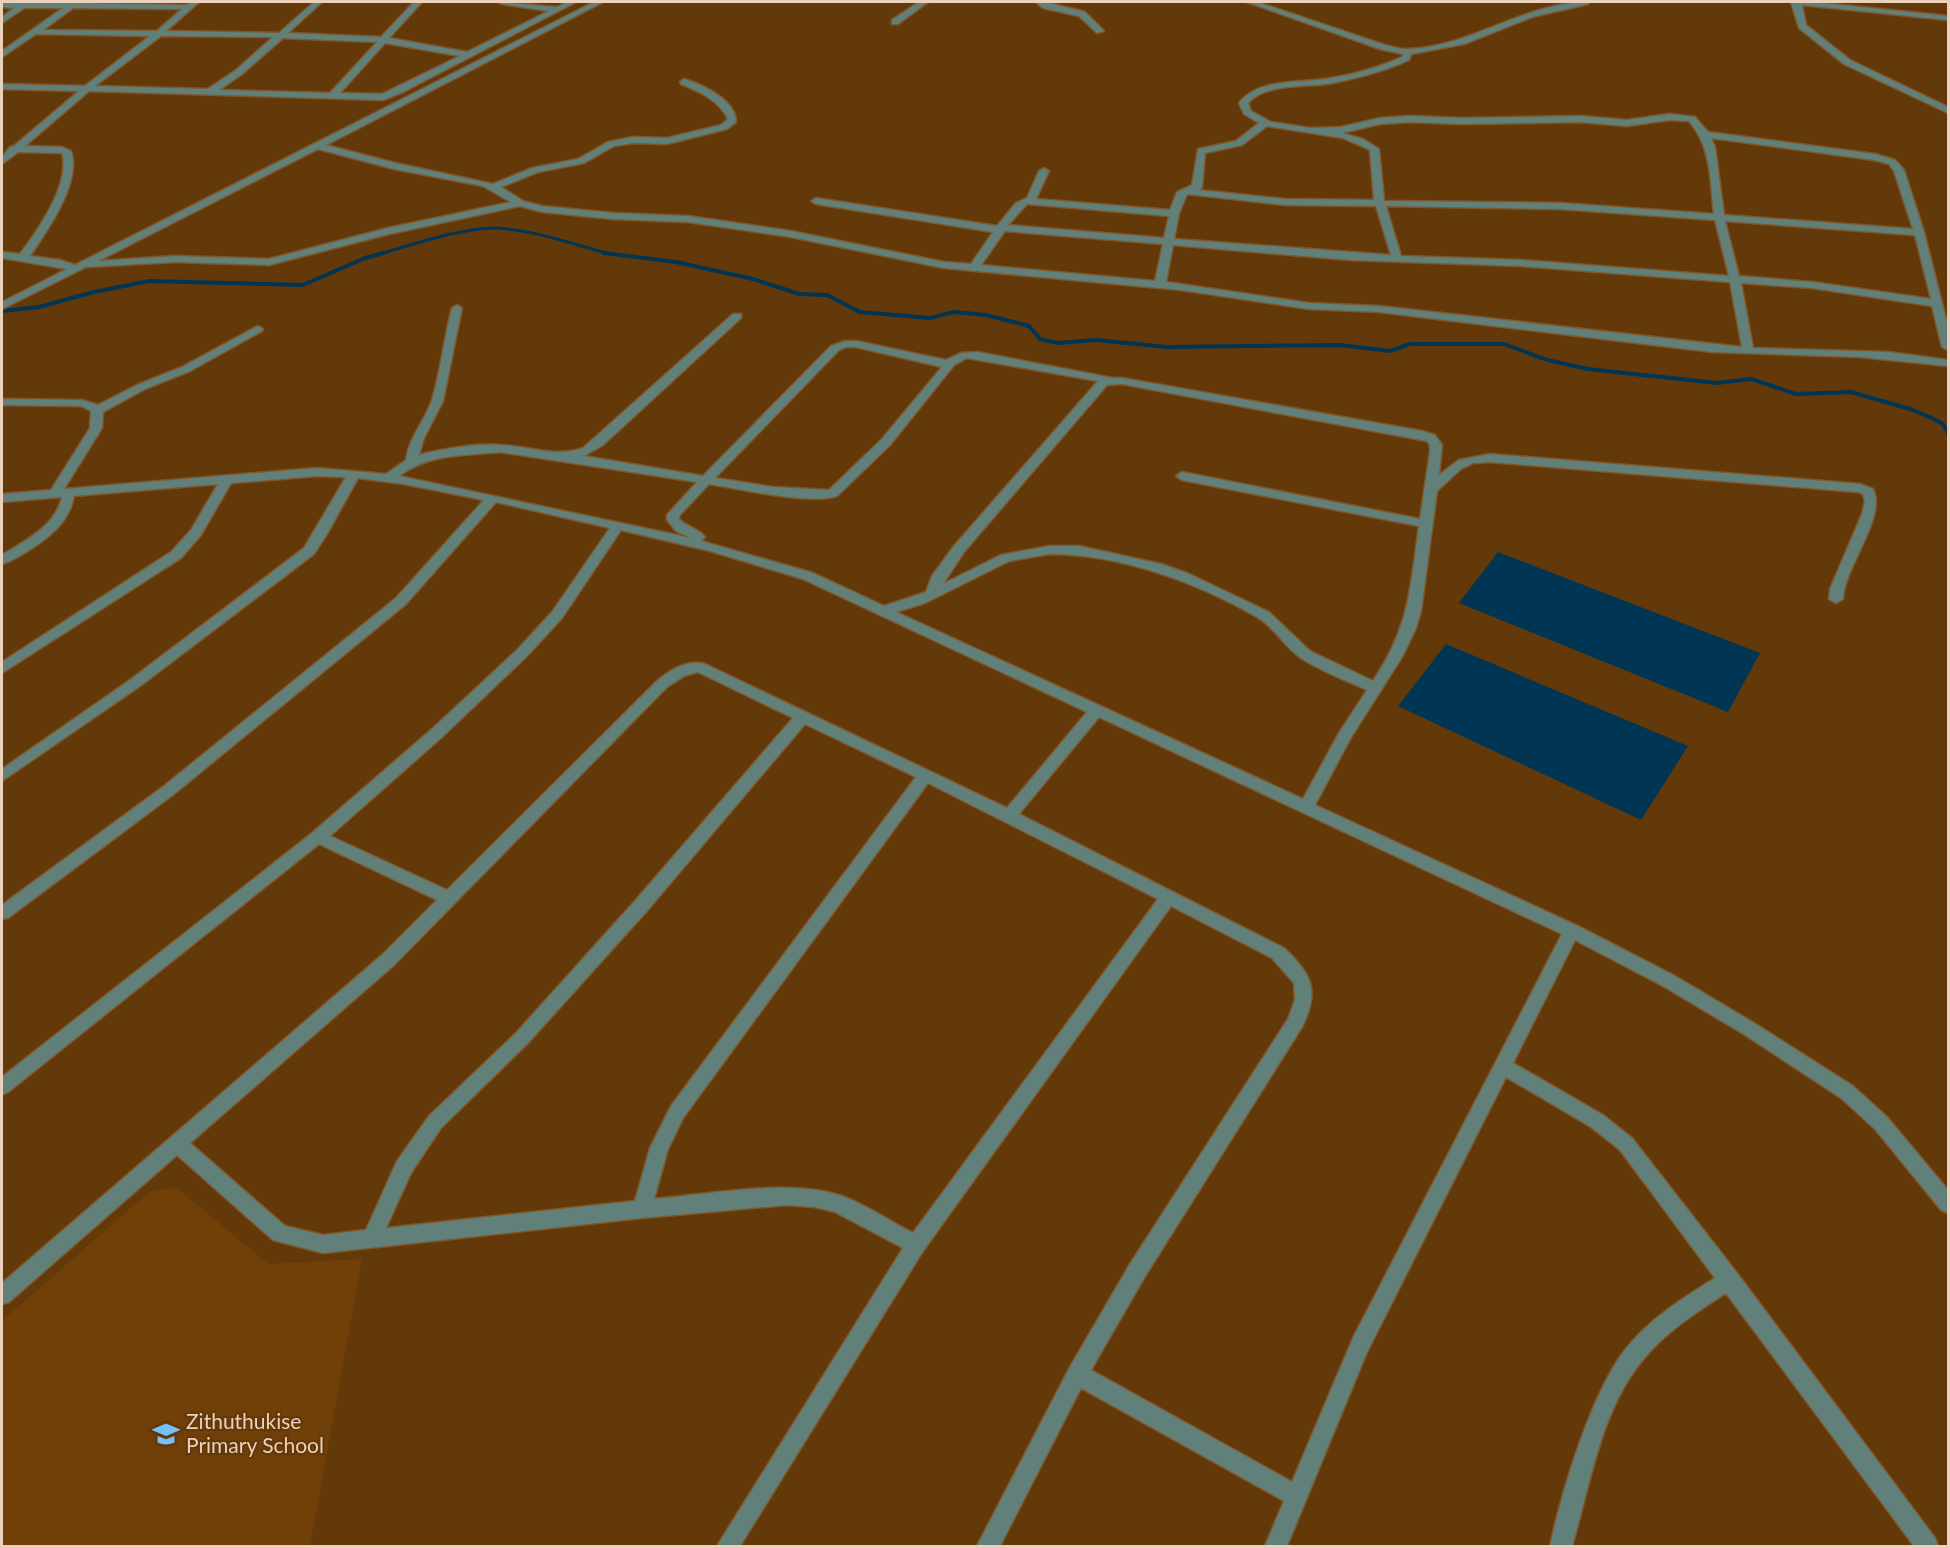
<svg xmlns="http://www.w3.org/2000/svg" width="1950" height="1548" viewBox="0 0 1950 1548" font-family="Lato,sans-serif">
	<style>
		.built { fill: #704008 }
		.water { fill: #003553 }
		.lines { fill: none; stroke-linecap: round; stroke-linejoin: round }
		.stream-far1 { stroke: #003553; stroke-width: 3 }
		.stream { stroke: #003553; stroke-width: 4 }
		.minor-casing { stroke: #7e572d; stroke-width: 3 }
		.minor { fill: #61807a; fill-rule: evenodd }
		.labels { text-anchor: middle; stroke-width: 4.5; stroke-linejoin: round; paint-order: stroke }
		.near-poi-label { font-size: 21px; fill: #ebd1bb; stroke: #63390a; text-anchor: start }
	</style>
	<rect width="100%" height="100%" fill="#63390a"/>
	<polygon class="built" points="176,1187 268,1264 362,1259 310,1546 2,1546 2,1321 150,1191"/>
	<g class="water">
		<polygon points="1498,552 1760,653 1728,712 1459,603"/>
		<polygon points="1446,644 1688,746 1641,820 1398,706"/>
	</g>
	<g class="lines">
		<path class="stream-far1" d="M 379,254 C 412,245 463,227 497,228 C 535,230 572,244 610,254"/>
		<g class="stream">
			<polyline points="604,253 676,262 753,279 799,294 827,295 860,312 930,318 954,312 986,315 1029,326 1040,339 1058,343 1096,340 1167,347 1340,345 1390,351 1410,344 1504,344 1547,360 1588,369 1717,383 1751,379 1796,394 1851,392 1910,409 1934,419 1943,424 1948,433"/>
			<polyline points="2,311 39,307 94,292 149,281 303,285 365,258 384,253"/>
		</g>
		<defs>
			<g id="minor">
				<path d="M 22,2 L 187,5 L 191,2 L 199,2 L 166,31 L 279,33 L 314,2 L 322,2 L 288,33 L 381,37 L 414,2 L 422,2 L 389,38 L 467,52 L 549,11 L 502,4 L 498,2 L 557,7 L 567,2 L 576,2 L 403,92 L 383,100 L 89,91 L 25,146 L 62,147 L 71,151 C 82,182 47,231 30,256 L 60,260 L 75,265 L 594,2 L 603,2 L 326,145 L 395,163 L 493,184 L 532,168 L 578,159 L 608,142 L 633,137 L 667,138 L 721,125 L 728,119 C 718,100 701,92 681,84 L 680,82 L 684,79 C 703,85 736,100 736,122 L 727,129 L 667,144 L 633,143 L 614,146 L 584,163 L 538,172 L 501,187 L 523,201 L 542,206 L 613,213 L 688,216 L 791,231 L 944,262 L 971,264 L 993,232 L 816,204 L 811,201 L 816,198 L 997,226 L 1016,203 L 1027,198 L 1039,171 L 1044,168 L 1049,171 L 1036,199 L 1170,210 L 1177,192 L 1192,185 L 1198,149 L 1236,141 L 1259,123 L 1244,114 L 1239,103 C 1259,77 1301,84 1331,78 C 1355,74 1380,67 1402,57 L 1403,54 L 1380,49 L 1247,2 L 1257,2 L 1385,45 C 1392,46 1401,50 1408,49 C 1471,47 1525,2 1589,2 L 1588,4 L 1532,17 L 1464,44 L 1411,54 L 1409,60 C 1385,71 1358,78 1333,83 C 1306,88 1267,82 1248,103 L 1251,111 L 1271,122 L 1310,128 L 1341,127 L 1380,118 L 1410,116 L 1462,118 L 1580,116 L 1627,120 L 1669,114 L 1695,117 L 1708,132 L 1875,154 L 1895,160 L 1904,170 L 1924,232 L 1948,327 L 1948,350 L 1942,347 L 1932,306 L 1812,288 L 1741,283 L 1753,348 L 1889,352 L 1948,360 L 1948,366 L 1860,357 L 1712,352 L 1379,312 L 1309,309 L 1181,290 L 944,268 L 791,237 L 688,222 L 613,219 L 542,212 L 520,206 L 389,234 L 269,265 L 175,262 L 86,267 L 2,309 L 2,302 L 67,269 L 2,258 L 2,252 L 20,254 C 38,230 71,184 62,153 L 18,152 L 2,164 L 2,157 L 10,147 L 14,146 L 79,91 L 2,89 L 2,84 L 85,86 L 150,36 L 36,34 L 2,57 L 2,51 L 63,8 L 24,8 L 2,23 L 2,17 L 14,8 L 2,7 L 2,3 ZM 73,8 L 182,9 L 157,31 L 43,30 ZM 161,36 L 273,37 L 236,70 L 208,89 L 95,86 ZM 283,38 L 377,42 L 330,93 L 219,90 L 242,74 ZM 385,43 L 460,56 L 382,94 L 340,93 ZM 1669,120 L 1689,121 C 1712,148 1710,181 1714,214 L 1560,203 L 1384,201 L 1379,149 L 1363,139 L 1342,133 L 1380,124 L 1410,122 L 1462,124 L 1580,122 L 1627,126 ZM 1267,126 L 1343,138 L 1370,150 L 1374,200 L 1285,199 L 1199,190 L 1202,187 L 1205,153 L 1242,145 ZM 1711,138 L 1874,160 L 1889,164 L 1894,171 L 1913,229 L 1724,215 L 1715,147 ZM 318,149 L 394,169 L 483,186 L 511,202 L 388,228 L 269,259 L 175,256 L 98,261 ZM 1187,194 L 1285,205 L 1376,206 L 1391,255 L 1174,239 L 1179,213 ZM 1027,204 L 1169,216 L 1164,238 L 1008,225 ZM 1386,206 L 1560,209 L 1715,220 L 1729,276 L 1522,260 L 1401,256 ZM 1725,221 L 1915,235 L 1931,299 L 1812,282 L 1739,276 ZM 1005,231 L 1163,244 L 1155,281 L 981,265 ZM 1173,245 L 1350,260 L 1522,266 L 1730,282 L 1742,347 L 1379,306 L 1309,303 L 1166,282 Z"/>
				<polygon points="919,2 928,2 898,24 892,24 892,20"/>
				<polygon points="1036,2 1045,2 1085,12 1104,31 1097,33 1079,16 1043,8"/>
				<polygon points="1791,2 1813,2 1948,16 1948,20 1802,5 1806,25 1850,60 1948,107 1948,113 1844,64 1799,28"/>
				<path d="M 457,305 L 462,308 L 443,401 L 424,438 L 419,455 C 441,449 478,443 501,445 C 529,446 556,458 583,448 L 733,314 L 741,314 L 741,318 L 603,445 L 584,456 L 703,476 L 831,346 L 845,341 L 856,341 L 946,360 L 961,353 L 977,352 L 1113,378 L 1122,378 L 1422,431 L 1435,435 L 1442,445 L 1439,475 L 1459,460 L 1490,454 L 1860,484 L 1873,489 C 1887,517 1844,567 1843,599 L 1836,603 L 1829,599 L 1830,589 L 1862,514 L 1865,501 L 1863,494 L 1858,492 L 1490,462 L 1473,463 L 1461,469 L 1437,491 L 1421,611 L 1416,628 L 1402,657 L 1350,739 L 1315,805 L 1578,926 L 1675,976 L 1754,1023 L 1853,1086 L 1887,1117 L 1948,1190 L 1948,1213 L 1941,1210 L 1875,1129 L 1841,1098 L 1742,1033 L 1663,986 L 1575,940 L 1513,1063 L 1603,1115 L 1632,1138 L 1737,1273 L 1935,1538 L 1938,1546 L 1914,1546 L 1726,1293 C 1695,1313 1664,1333 1641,1362 C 1600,1413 1590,1486 1572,1546 L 1550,1546 C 1562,1491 1591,1394 1625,1350 C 1649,1319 1683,1298 1715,1278 L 1620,1150 L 1591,1127 L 1506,1077 L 1367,1352 L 1287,1546 L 1265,1546 L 1284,1501 L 1081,1388 L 1000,1546 L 977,1546 L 1070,1367 L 1130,1264 L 1288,1019 L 1295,1000 L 1294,983 L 1272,958 L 1171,906 L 923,1251 L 740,1546 L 717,1546 L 903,1248 L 835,1212 L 815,1207 L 787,1205 L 642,1218 L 323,1253 L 273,1240 L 177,1155 L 9,1302 L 2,1304 L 2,1283 L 382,955 L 437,900 L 319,844 L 8,1092 L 2,1095 L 2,1077 L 312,833 L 432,729 L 517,650 L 552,612 L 610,528 L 496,502 L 406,604 L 174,794 L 8,918 L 2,919 L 2,905 L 164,786 L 396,598 L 484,500 L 404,484 L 358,478 L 327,534 L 314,554 L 140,686 L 2,781 L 2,769 L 130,680 L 304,548 L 346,477 L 317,476 L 231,483 L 201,535 L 181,558 L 2,673 L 2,662 L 171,552 L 191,530 L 218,484 L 74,496 C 69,524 46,540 23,554 C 16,558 9,562 2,564 L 2,555 C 26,540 55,527 62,497 L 2,502 L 2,494 L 51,490 L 90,428 L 91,411 L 81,406 L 2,405 L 2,399 L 82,400 L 98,405 L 137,385 L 182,367 L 258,326 L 263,329 L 262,331 L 190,371 L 145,389 L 103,412 L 102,428 L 64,489 L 317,468 L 386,474 L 406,460 C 409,437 425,421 432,400 C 441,370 444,338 452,308 ZM 846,347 L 856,347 L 942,367 L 882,439 L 829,490 L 773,487 L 715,478 L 839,350 ZM 967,358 L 1098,381 L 954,546 L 932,576 L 926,592 L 884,606 L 813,573 L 701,541 L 705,537 C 699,529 687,527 679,519 L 679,516 L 709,484 C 740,489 810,505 837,496 L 890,445 L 954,365 ZM 1122,384 L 1427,441 L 1430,445 L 1430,452 L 1420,519 L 1182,472 L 1176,476 L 1182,480 L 1419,526 C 1410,589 1410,626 1373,681 L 1310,651 L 1269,612 L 1187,573 L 1161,564 L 1079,546 L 1049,546 L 1001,555 L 943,584 L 964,552 L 1107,385 ZM 500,452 L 697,482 L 667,515 L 667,520 L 676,531 L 691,538 L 399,476 C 431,453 463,456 500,452 ZM 621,530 L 710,551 L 803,579 L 1087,712 L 1007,808 L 705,664 C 688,659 670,670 657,681 L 447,890 L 330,836 L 442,737 L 527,656 L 562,618 ZM 1049,554 C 1119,554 1197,582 1257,617 C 1274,627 1285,647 1301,658 C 1321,671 1345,680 1367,690 L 1339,733 L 1303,799 L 896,612 L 925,603 L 1009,561 ZM 698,672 L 793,718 L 634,902 L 516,1033 L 429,1116 L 397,1161 L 366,1230 L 323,1235 L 285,1226 L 190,1143 L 394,965 L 667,687 L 684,676 ZM 1099,717 L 1562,934 L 1353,1338 L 1292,1482 L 1091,1370 L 1144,1278 L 1302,1027 C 1320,991 1312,974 1284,948 L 1019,814 ZM 805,724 L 916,777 L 671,1106 L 650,1148 L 635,1201 L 386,1228 L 411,1173 L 441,1128 L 528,1043 L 646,912 ZM 928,783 L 1158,899 L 913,1233 C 889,1221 864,1203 839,1195 C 785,1179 710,1194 654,1199 L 668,1149 L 683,1118 Z"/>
			</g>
		</defs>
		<use href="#minor" class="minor-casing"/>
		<use href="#minor" class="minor"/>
	</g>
	<defs>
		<symbol id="school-bare" viewBox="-9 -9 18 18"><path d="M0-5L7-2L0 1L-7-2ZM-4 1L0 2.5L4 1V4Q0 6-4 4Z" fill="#76c0f7" stroke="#63390a" stroke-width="2.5" paint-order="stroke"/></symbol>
	</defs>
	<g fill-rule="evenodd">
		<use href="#school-bare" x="147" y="1415" width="38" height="38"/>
	</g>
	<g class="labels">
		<g class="near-poi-label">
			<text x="186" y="1429">Zithuthukise<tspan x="186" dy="24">Primary School</tspan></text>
		</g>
	</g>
	<rect width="1950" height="1548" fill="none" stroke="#ebd1bb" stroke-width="6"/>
</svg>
